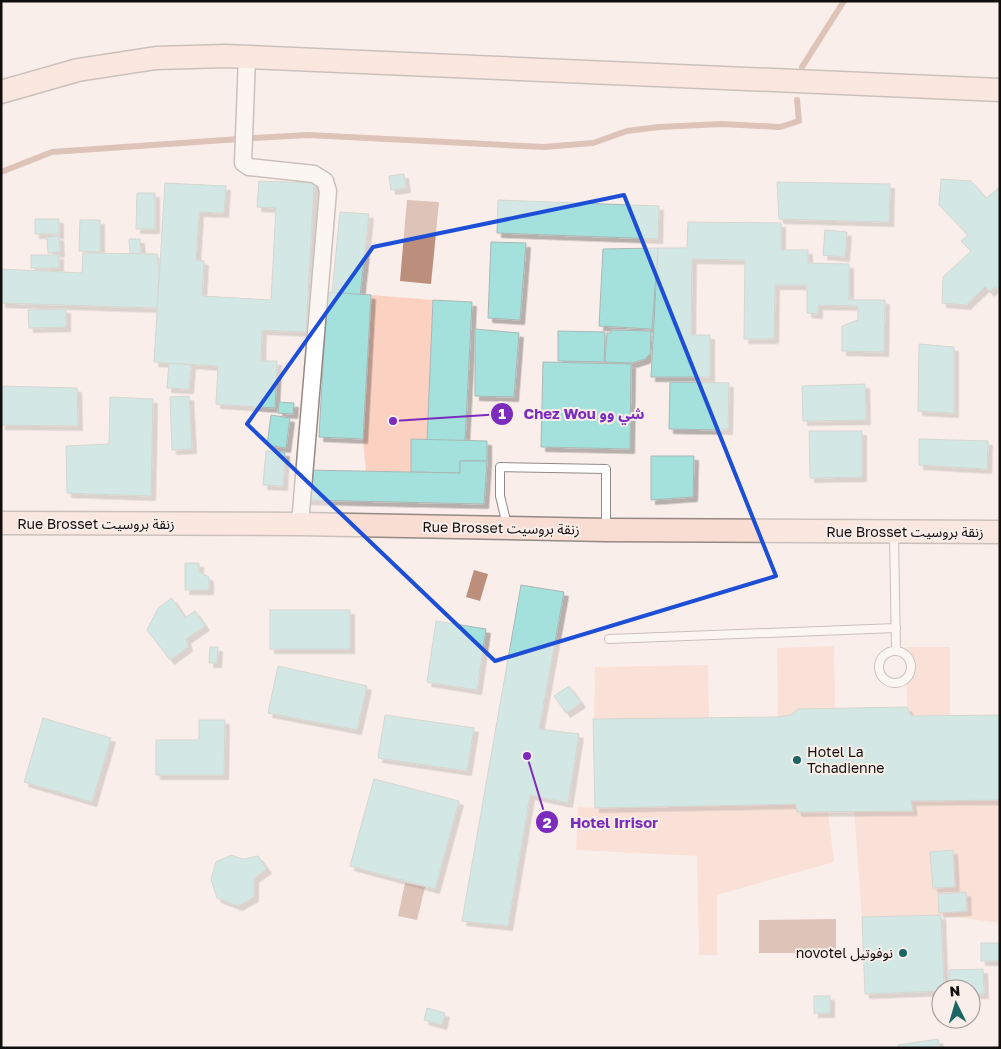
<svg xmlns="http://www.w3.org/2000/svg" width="1001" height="1049" viewBox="0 0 1001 1049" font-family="'Golos Text','Noto Sans Arabic',sans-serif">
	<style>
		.green { fill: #fbd1c1 }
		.water { fill: #bc8e7c }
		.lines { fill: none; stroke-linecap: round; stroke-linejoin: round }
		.stream { stroke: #bc8e7c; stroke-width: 6 }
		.building { fill: #a4e1dd; stroke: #aab7b6; filter: url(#shadow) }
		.lane-casing { stroke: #938985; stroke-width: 10 }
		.street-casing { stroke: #938985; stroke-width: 19 }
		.secondary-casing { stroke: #938985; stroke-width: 25 }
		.lane { stroke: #fff; stroke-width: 8 }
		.street { stroke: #fff; stroke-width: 16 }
		.secondary { stroke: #faddd2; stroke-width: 22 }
		.marked { fill: none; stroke: #1d4ed8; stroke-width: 4; stroke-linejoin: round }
		.poi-dot { fill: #196664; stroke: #f9eee9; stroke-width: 2 }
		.labels { text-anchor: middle; stroke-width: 4; stroke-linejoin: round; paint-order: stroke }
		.street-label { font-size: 14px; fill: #120e0d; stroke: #f9eee9 }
		.poi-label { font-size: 14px; fill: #120e0d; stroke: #f9eee9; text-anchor: start }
		.leader { fill: none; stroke: #7b2cbf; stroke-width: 2 }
		.callout-dot { fill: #7b2cbf; stroke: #f9eee9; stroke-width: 2 }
		.mark-label { font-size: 15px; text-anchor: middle; font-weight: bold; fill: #fff }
		.callout-label { font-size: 15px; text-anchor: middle; font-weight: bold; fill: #7b2cbf; stroke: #f9eee9; stroke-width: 4; stroke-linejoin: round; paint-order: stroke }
	</style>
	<defs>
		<filter id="shadow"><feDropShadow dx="4.5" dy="4.5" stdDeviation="0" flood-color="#0004"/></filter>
	</defs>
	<rect width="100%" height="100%" fill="#f9eee9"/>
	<g class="green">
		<polygon points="371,295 433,300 427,440 411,439 411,472 366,471 363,439"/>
		<polygon points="834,646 835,708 798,709 791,715 778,717 777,648"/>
		<polygon points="905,647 950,647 950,715 911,716 907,707"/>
		<polygon points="708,665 709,718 594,719 595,667"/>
		<polygon points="1000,800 1000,923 941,915 862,917 854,811 911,801"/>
		<polygon points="796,804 797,812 828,812 834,862 717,895 717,955 699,955 697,856 576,850 578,807 595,808"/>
	</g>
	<g class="water">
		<polygon points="407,200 439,202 431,284 400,281"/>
		<polygon points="474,570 488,574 480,601 466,597"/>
		<polygon points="405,883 425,887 417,920 398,916"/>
		<polygon points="836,919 836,953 759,953 759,920"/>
	</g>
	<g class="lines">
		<g class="stream">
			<polyline points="802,67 844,1"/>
			<polyline points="1,172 52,152 254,138 308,135 544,147 593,143 627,131 659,127 722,124 780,127 799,121 797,100"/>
		</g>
	</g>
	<g class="building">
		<polygon points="404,174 406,188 391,190 389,176"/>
		<polygon points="941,179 971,181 986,198 1000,187 1000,293 995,287 990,292 985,287 966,305 942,303 943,277 971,251 961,241 968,235 939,205"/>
		<polygon points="259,181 314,183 306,332 262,330 261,361 277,361 275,408 216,404 218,366 154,362 165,183 226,186 224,213 199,212 196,260 204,261 202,296 271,300 276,208 257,207"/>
		<polygon points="777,182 890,184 889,222 779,219"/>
		<polygon points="137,193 155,193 155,229 136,229"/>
		<polygon points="498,200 659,206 658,239 497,233"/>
		<polygon points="340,212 369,214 360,296 332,293"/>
		<rect x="35" y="219" width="24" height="15"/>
		<polygon points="80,220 100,220 100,252 79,251"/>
		<polygon points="688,222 781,223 781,250 808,250 808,263 849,264 849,300 885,300 884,352 842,351 842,326 858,320 858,306 818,305 818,314 807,313 807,285 775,285 774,339 744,339 745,260 692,259 691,335 710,335 710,377 651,377 658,248 687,248"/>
		<polygon points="825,230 847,232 845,257 823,255"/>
		<polygon points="59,236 60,252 48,253 47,237"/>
		<polygon points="129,239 140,239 141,253 130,254"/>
		<polygon points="491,242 526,243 520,320 488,318"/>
		<polygon points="658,248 652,329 599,326 603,249"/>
		<polygon points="83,253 157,254 159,273 157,308 1,303 1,269 82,273"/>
		<rect x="31" y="255" width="28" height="13"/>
		<polygon points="327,292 371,295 363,439 319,437"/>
		<polygon points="433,300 472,302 465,441 427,440"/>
		<polygon points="66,309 66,327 29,328 28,310"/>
		<polygon points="475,329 519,333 514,397 475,396"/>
		<polygon points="611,330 651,331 650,354 645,359 632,363 605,362 607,333 611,333"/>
		<polygon points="558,331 605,332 604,362 558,361"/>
		<polygon points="919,344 954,347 954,413 918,411"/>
		<polygon points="543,362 631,364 630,449 541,447"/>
		<polygon points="169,363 191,365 189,389 167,388"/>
		<polygon points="670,382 729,383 728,430 669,429"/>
		<polygon points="865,384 866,420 803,421 802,386"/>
		<polygon points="1,386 77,388 78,426 1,425"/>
		<polygon points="189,396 192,449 172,450 170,397"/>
		<polygon points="110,397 153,399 151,496 67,493 66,446 109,444"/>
		<polygon points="279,402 294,403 293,414 278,413"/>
		<polygon points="271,415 290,418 286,448 267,445"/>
		<polygon points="809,431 862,431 862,477 810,478"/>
		<polygon points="411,439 487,441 487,461 460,461 460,473 411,472"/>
		<polygon points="919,439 988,441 987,469 919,465"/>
		<polygon points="266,451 285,452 283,486 263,485"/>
		<polygon points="651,456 694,456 693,497 651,500"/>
		<polygon points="460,461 487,461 484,504 305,500 307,470 460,473"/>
		<polygon points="185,563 199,563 199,572 209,577 209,590 185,590"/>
		<polygon points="521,585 564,592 539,729 579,734 568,803 530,795 508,926 462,921"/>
		<polygon points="172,598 185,618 195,611 205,626 186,639 188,647 170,660 147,630 158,608"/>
		<rect x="270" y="610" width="80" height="39"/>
		<polygon points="436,621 486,629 477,690 427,682"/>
		<polygon points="210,647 218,647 217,663 209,663"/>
		<polygon points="278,666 367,686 357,730 268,713"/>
		<polygon points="569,686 581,703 566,713 554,696"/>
		<polygon points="907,707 911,716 1000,715 1000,800 911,801 913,811 797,812 796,804 595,808 593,719 778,717 791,715 798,709"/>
		<polygon points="385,715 474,728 467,771 378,758"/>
		<polygon points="43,718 111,738 92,802 24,782"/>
		<polygon points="199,720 225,720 224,775 156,775 156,740 199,740"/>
		<polygon points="374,779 459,801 435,889 350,866"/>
		<polygon points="953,850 955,887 933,888 930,852"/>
		<polygon points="231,855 243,859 258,856 267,869 254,878 254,897 238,906 217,898 211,879 216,862"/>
		<polygon points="966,892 967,911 939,913 938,894"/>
		<polygon points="941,915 944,989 941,989 941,991 865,994 862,917"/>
		<rect x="981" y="943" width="19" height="18"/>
		<polygon points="983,969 984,994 971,994 971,989 949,989 949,970"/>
		<rect x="814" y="996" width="16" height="17"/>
		<polygon points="427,1008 445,1013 442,1025 424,1020"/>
		<polygon points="938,1039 939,1048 898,1048 898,1045"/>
	</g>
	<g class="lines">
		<defs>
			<g id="lane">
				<polyline points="507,525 500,496 500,467 606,469 606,528"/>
				<polyline points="894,534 896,651"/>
				<polyline points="609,639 896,628"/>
				<circle cx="895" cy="667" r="16"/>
			</g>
			<polyline id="street" points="247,57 243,163 249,167 314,174 325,181 328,191 300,524"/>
			<g id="secondary">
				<polyline points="1,92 78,70 156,58 225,56 1000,90"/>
				<polyline points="1,523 300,524 606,530 1000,532"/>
			</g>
		</defs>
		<use href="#lane" class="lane-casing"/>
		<use href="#street" class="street-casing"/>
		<use href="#secondary" class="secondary-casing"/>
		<use href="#lane" class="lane"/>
		<use href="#street" class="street"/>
		<use href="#secondary" class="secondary"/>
	</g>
	<path d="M0 0H1001V1049H0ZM 624,195 L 776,576 L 495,661 L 247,424 L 373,247 Z" fill="#f9eee9" fill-opacity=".55" fill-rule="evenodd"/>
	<path class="marked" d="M 624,195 L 776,576 L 495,661 L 247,424 L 373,247 Z"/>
	<g class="poi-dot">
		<circle cx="797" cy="760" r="5"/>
		<circle cx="903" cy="953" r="5"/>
	</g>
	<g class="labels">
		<g class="street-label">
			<text x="96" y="529">Rue Brosset زنقة بروسيت</text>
			<text transform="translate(501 528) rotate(1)" y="5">Rue Brosset زنقة بروسيت</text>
			<text x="905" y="537">Rue Brosset زنقة بروسيت</text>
		</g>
		<g class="poi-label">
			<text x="807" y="757">Hotel La<tspan x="807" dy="16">Tchadienne</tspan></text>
			<text x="893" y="958" text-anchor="end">novotel نوفوتيل</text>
		</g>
	</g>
	<path class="leader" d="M393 421L502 414M527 756L547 822"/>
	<g class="callout-dot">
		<circle cx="393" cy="421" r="5"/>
		<circle cx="527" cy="756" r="5"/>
		<circle cx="502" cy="414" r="12"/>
		<circle cx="547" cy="822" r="12"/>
	</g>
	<g class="mark-label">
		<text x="502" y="419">1</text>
		<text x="547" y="828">2</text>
	</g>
	<g class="callout-label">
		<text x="584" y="419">Chez Wou شي وو</text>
		<text x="614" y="828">Hotel Irrisor</text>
	</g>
	<rect width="1001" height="1049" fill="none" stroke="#120e0d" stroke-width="5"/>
	<g transform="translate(956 1004) rotate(355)"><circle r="24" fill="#f9eee9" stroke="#9d9491"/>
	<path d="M0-4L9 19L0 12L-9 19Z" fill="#196664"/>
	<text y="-8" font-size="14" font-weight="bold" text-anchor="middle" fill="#120e0d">N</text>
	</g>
</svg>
